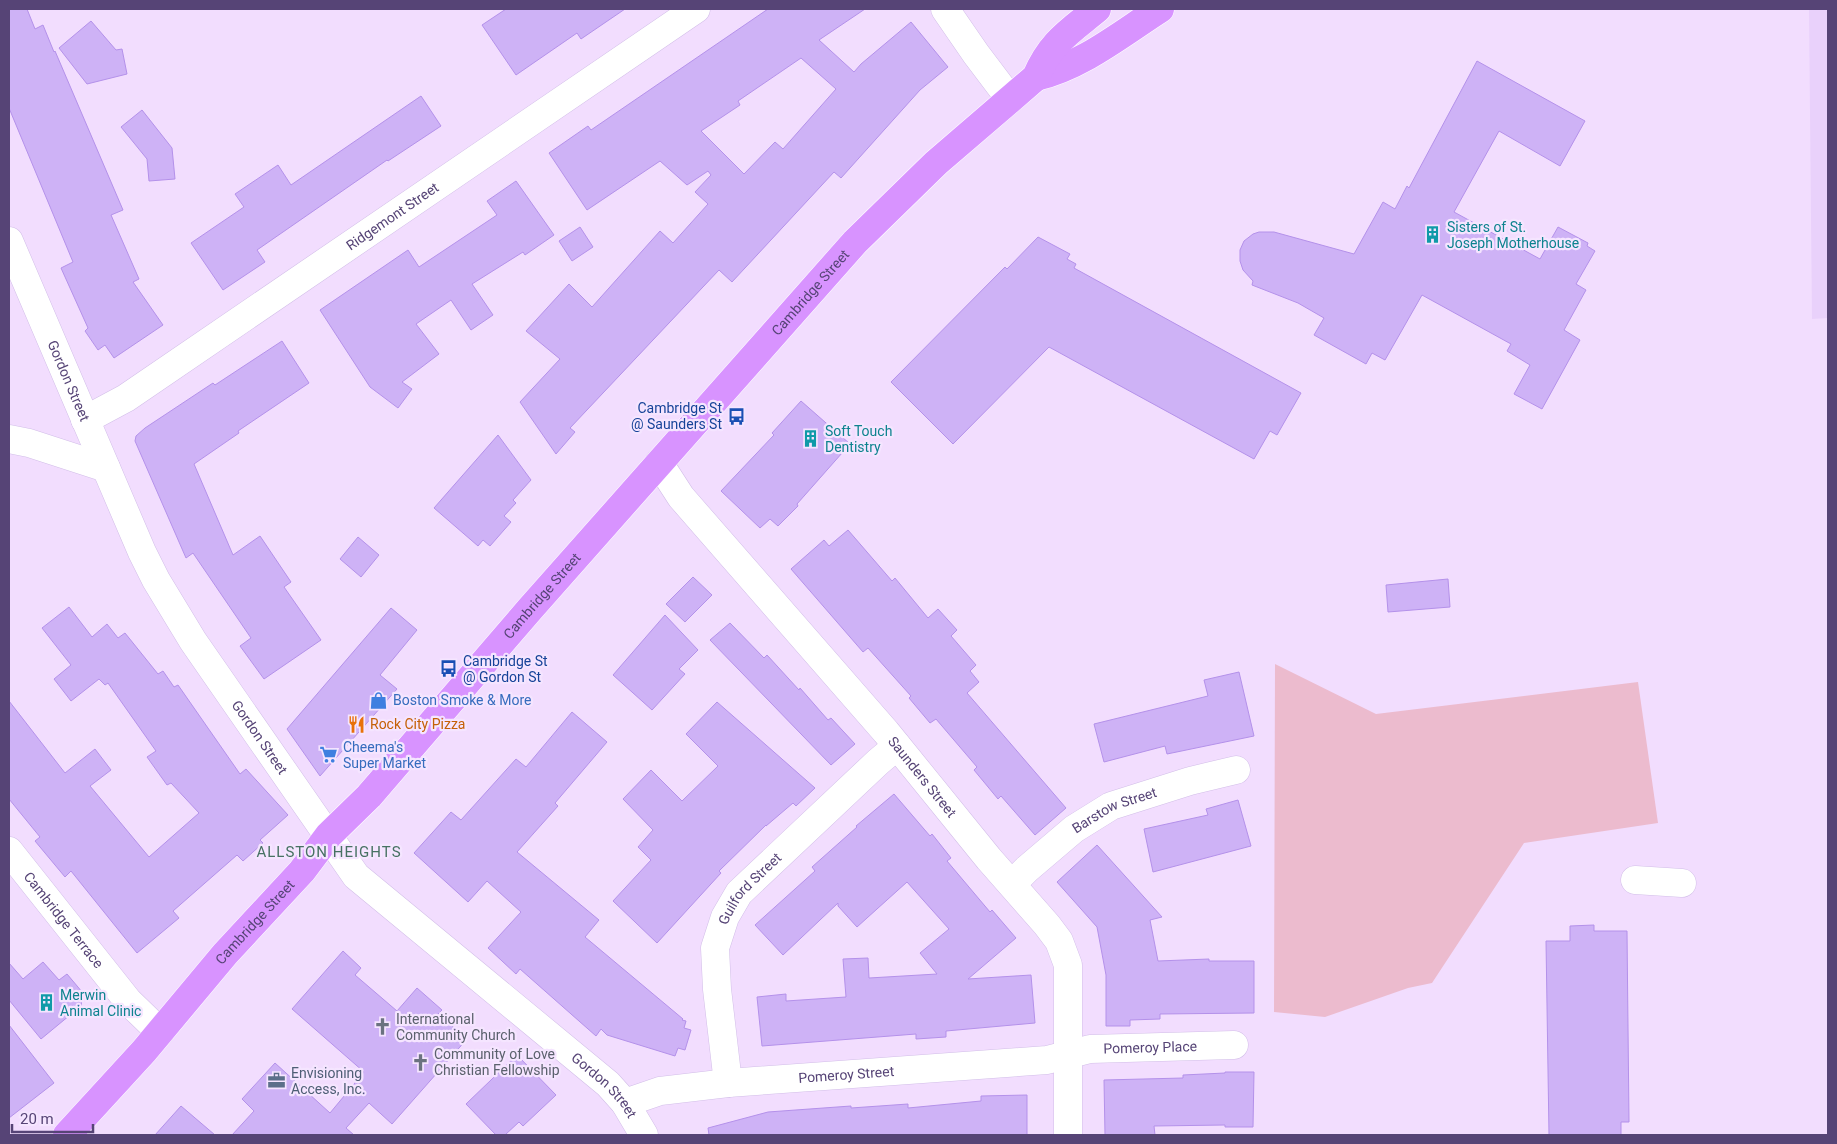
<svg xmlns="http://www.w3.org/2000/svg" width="1837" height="1144" viewBox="0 0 1837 1144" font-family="Roboto,sans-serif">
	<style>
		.residential { fill: #e9d1fb }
		.green { fill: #ecbbce }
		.building { fill: #ceb2f6; stroke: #b491ea; fill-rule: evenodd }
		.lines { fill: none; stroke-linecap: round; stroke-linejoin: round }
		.minor-casing { stroke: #d2bee8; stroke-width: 29 }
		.major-casing { stroke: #fff; stroke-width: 29 }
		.minor { stroke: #fff; stroke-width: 28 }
		.major { stroke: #d893ff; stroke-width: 28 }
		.labels { text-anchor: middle; stroke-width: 4.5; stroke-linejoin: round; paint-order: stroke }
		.street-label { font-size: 14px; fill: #564476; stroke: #f5e5ff }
		.culture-label { font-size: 14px; fill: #0d838f; stroke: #f5e5ff; text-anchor: start }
		.transit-label { font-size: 14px; fill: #164399; stroke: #f5e5ff; text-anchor: end }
		.shop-label { font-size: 14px; fill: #366cbe; stroke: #f5e5ff; text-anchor: start }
		.food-label { font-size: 14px; fill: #c56008; stroke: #f5e5ff; text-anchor: start }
		.worship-label { font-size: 14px; fill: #5b616d; stroke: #f5e5ff; text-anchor: start }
		.service-label { font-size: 14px; fill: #4e5e75; stroke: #f5e5ff; text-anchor: start }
		.neighbourhood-label { font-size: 15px; letter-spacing: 1px; fill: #477163; stroke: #f5e5ff }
	</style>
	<rect width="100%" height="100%" fill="#f2ddfe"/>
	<polygon class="residential" points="1809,9 1828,9 1828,318 1812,319"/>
	<polygon class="green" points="1275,664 1376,714 1638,682 1658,823 1524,843 1432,983 1408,988 1325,1017 1274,1012"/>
	<g class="building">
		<polygon points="9,9 27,9 35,29 43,25 54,52 55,51 123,210 111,215 139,279 133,282 163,325 114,358 105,345 98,350 85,331 88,328 61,268 73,262 9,108"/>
		<polygon points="506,9 625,9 581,39 577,33 516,75 482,25"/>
		<path d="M 768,9 L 865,9 L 819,40 L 854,72 L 861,64 L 911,22 L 948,67 L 920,90 L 841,178 L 834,172 L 732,282 L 719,270 L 570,428 L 575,432 L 556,454 L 520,402 L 560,359 L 526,331 L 569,284 L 592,307 L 660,231 L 673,243 L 708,204 L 695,192 L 711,175 L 708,171 L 687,185 L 660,161 L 587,210 L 549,153 L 588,126 L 591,130 ZM 801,58 L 836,89 L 783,149 L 775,142 L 744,174 L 701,131 L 740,105 L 738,101 Z"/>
		<polygon points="91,21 116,50 122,49 127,74 87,84 59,48"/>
		<polygon points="1477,61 1585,121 1560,166 1499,131 1454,212 1540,259 1558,227 1588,243 1587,246 1595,251 1576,284 1586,290 1564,330 1580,340 1542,409 1514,394 1530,365 1507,351 1511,344 1422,295 1385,360 1372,353 1366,364 1314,335 1324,318 1298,303 1252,285 1253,281 1243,270 1240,261 1240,250 1244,241 1253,234 1259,232 1274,232 1354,254 1383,202 1395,209 1407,186 1409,188"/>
		<polygon points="421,96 441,126 388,161 387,160 257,250 265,262 223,290 191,243 244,207 235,194 278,165 291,185"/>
		<polygon points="142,110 172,148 175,179 149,181 147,159 121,127"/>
		<polygon points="516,181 554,235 525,255 523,252 472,284 493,315 471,330 451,300 416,324 439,354 402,382 412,389 398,408 370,387 320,310 408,250 419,267 497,215 487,201"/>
		<polygon points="580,227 593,247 572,261 559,241"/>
		<polygon points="1038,237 1070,254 1067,259 1076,264 1074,268 1301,393 1277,435 1270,431 1254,459 1049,347 953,444 891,382 1005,267 1007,269"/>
		<polygon points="282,341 309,383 238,431 239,433 194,464 233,555 260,536 291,582 284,587 321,640 264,679 240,646 251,638 193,553 186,558 135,441 136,436 145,428 213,383 215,385"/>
		<polygon points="801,401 850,444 797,504 798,506 778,526 770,519 760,528 721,491 774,435 772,433"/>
		<polygon points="498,435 531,480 513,500 516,503 504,516 511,522 490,546 483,540 478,546 434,508"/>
		<polygon points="848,530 892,581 895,578 928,618 938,609 957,630 951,636 976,665 970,671 979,682 967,693 1066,808 1035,835 1001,796 998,799 974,770 977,767 936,719 930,723 909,698 911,696 868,648 863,652 791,569 824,540 829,546"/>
		<polygon points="358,537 379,555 361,577 340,559"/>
		<polygon points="693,577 712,595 685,622 666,604"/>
		<polygon points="1448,579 1450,607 1388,612 1386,585"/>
		<polygon points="69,607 92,637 107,624 118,638 125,633 158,674 163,671 174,687 178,685 240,774 246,769 288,815 260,840 263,843 243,861 237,855 173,911 179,918 137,953 71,871 65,877 35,841 40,837 9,799 9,701 65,773 95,749 111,770 90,786 149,857 199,813 171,783 167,785 147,757 156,751 108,683 105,685 99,679 71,701 54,679 71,665 42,628"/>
		<polygon points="391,608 417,630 380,675 397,689 320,776 287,729"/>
		<polygon points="665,615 698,650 679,669 685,674 652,710 613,675"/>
		<polygon points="730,623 764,658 767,655 799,690 800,688 828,720 831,718 855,744 831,765 710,640"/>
		<polygon points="1239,672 1254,736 1167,754 1165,746 1104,762 1094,724 1208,696 1204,680"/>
		<polygon points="717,702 815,788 796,806 793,803 766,826 766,825 719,871 721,873 657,943 613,901 651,860 638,847 653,830 623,799 651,770 682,801 718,766 686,734"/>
		<polygon points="572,712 607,742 555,803 558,806 517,852 599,920 585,937 683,1019 682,1020 686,1021 684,1028 691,1030 685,1050 678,1048 675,1056 607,1035 601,1029 596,1036 520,969 516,974 488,948 521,912 487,881 468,902 414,853 451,812 461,820 516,759 526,767"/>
		<polygon points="894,794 930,836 932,834 951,858 947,861 990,912 992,910 1016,938 968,979 1031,975 1035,1023 946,1031 946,1037 916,1039 916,1034 762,1046 757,997 786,994 786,1001 846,997 843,959 868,958 869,978 937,974 920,953 949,929 907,882 857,927 838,906 838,903 783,955 755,925 815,871 812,867 857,827 856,826"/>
		<polygon points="1238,800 1251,846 1153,872 1144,829 1208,815 1206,809"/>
		<polygon points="1097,845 1162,917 1150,920 1158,961 1209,959 1209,961 1254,961 1254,1013 1160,1014 1160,1019 1130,1020 1130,1026 1106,1026 1106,975 1097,927 1057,882"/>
		<polygon points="1594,925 1594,931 1627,931 1629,1122 1621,1122 1621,1135 1549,1135 1546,941 1570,941 1570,926"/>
		<polygon points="343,951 361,968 355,975 397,1011 417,988 442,1010 438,1014 467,1039 392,1124 369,1103 346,1128 354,1135 232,1135 254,1111 242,1099 275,1063 330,1113 364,1072 292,1009"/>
		<polygon points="43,962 59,980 67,974 83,993 81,1006 41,1039 9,1000 9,963 23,979"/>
		<polygon points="9,1025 54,1083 9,1118"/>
		<polygon points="517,1055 556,1095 523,1126 519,1122 505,1135 496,1135 466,1104"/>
		<polygon points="1225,1072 1254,1072 1253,1127 1225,1127 1225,1125 1154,1126 1155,1135 1105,1135 1104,1080 1183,1078 1183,1075 1225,1073"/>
		<polygon points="1027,1095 1027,1135 709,1135 708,1128 768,1112 851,1106 851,1108 908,1104 908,1108 981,1101 981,1096"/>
		<polygon points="181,1106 215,1135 155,1135"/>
	</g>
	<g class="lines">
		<defs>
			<g id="minor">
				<polyline points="945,9 976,54 1010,99"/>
				<path id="s1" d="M 9,241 L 142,552 L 156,580 L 193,641 L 356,876 L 608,1084 L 625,1103 L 644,1135"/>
				<path id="s2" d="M 85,420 L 126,398 L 696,9"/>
				<polyline points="9,439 29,443 106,468"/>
				<path id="s3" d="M 659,463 L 681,497 L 886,732 L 989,859 L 1047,925 L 1059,941 L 1068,965 L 1068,1135"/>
				<path id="s4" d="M 9,851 L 128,1001 L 160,1032"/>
				<polyline points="1635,880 1682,883"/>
				<path id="s5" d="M 1012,884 L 1027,869 L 1074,829 L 1111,806 L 1190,781 L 1236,770"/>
				<path id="s6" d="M 728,1083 L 717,989 L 715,948 L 725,917 L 739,893 L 878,762 L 897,746"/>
				<path id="s7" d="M 625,1103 L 660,1091 L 728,1083 L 1047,1060 L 1090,1049 L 1234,1045"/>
			</g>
			<g id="major">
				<path d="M 1036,77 C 1082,66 1121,34 1160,9"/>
				<path id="s8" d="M 67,1135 L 144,1051 L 225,954 L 302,871 L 329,835 L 369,796 L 530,609 L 855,242 L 936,163 L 1036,77 C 1051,42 1069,32 1097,9"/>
			</g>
		</defs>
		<use href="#minor" class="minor-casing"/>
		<use href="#major" class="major-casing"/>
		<use href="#minor" class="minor"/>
		<use href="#major" class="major"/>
	</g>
	<defs>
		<symbol id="building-bare" viewBox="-9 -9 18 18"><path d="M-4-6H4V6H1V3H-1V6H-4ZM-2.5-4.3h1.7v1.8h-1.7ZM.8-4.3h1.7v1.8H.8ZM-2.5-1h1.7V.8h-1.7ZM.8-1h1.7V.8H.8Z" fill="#0f9aa8" stroke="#f5e5ff" stroke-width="2.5" paint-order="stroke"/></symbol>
		<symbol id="bus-bare" viewBox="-9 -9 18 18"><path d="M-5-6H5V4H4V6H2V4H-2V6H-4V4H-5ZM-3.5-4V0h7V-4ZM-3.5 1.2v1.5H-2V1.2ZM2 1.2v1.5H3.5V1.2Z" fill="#1a4fb4" stroke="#f5e5ff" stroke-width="2.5" paint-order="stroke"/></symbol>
		<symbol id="shop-bare" viewBox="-9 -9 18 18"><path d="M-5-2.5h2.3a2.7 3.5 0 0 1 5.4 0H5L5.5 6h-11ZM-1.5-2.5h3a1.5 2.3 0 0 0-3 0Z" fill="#3f7fe0" stroke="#f5e5ff" stroke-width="2.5" paint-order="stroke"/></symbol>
		<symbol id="restaurant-bare" viewBox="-9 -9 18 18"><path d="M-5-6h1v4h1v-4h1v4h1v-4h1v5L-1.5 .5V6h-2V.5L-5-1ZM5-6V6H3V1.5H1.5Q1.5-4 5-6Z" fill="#e8710a" stroke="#f5e5ff" stroke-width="2.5" paint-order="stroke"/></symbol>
		<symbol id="supermarket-bare" viewBox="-9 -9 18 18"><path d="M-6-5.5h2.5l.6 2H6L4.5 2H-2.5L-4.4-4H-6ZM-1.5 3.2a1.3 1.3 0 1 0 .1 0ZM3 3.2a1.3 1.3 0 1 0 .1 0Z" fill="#3f7fe0" stroke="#f5e5ff" stroke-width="2.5" paint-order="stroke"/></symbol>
		<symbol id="church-bare" viewBox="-9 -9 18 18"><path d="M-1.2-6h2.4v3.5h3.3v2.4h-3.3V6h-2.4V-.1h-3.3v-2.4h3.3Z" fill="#6b7280" stroke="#f5e5ff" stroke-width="2.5" paint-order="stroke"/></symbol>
		<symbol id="office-bare" viewBox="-9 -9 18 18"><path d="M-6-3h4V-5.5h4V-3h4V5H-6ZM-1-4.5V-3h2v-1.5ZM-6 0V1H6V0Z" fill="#5c6f8a" stroke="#f5e5ff" stroke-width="2.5" paint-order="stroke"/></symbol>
	</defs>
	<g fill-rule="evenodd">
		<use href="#building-bare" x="1420" y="222" width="25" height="25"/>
		<use href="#bus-bare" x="724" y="404" width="25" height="25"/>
		<use href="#building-bare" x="798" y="426" width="25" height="25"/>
		<use href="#bus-bare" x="436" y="656" width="25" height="25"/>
		<use href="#shop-bare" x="366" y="688" width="25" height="25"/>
		<use href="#restaurant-bare" x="344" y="712" width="25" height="25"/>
		<use href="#supermarket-bare" x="316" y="742" width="25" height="25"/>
		<use href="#building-bare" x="34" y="990" width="25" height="25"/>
		<use href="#church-bare" x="370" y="1014" width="25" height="25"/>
		<use href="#church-bare" x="408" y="1050" width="25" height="25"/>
		<use href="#office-bare" x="264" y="1068" width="25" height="25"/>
	</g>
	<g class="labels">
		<g class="street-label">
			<text dy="5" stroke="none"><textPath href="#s2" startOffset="369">Ridgemont Street</textPath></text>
			<text dy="5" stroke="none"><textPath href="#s8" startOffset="1124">Cambridge Street</textPath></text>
			<text dy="5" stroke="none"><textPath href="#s1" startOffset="152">Gordon Street</textPath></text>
			<text dy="5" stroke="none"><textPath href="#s8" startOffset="719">Cambridge Street</textPath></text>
			<text dy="5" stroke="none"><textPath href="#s1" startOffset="558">Gordon Street</textPath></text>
			<text dy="5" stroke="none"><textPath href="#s3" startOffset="410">Saunders Street</textPath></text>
			<text dy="5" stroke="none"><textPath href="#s5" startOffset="128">Barstow Street</textPath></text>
			<text dy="5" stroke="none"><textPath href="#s6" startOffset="206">Guilford Street</textPath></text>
			<text dy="5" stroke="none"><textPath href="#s4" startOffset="88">Cambridge Terrace</textPath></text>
			<text dy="5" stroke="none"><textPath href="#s8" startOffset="284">Cambridge Street</textPath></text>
			<text dy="5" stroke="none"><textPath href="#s7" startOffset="530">Pomeroy Place</textPath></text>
			<text dy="5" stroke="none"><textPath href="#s7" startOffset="224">Pomeroy Street</textPath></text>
			<text dy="5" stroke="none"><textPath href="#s1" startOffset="1052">Gordon Street</textPath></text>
		</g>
		<g class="culture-label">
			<text x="1447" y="232">Sisters of St.<tspan x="1447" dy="16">Joseph Motherhouse</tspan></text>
			<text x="825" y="436">Soft Touch<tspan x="825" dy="16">Dentistry</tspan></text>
			<text x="60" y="1000">Merwin<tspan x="60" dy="16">Animal Clinic</tspan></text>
		</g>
		<g class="transit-label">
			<text x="722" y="413">Cambridge St<tspan x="722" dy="16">@ Saunders St</tspan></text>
			<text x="463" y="666" text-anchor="start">Cambridge St<tspan x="463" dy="16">@ Gordon St</tspan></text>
		</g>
		<g class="shop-label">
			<text x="393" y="705">Boston Smoke &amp; More</text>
			<text x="343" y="752">Cheema's<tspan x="343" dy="16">Super Market</tspan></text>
		</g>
		<g class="food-label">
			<text x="370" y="729">Rock City Pizza</text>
		</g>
		<g class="worship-label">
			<text x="396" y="1024">International<tspan x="396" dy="16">Community Church</tspan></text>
			<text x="434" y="1059">Community of Love<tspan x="434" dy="16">Christian Fellowship</tspan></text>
		</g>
		<g class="service-label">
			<text x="291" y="1078">Envisioning<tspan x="291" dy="16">Access, Inc.</tspan></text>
		</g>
		<g class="neighbourhood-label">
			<text x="329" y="857">ALLSTON HEIGHTS</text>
		</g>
	</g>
	<rect width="1837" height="1144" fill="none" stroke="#564476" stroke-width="20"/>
	<path d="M12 1124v8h81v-8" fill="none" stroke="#564476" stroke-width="2.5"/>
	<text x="20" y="1124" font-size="15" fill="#564476" stroke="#f5e5ff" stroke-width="4" paint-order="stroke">20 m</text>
</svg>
